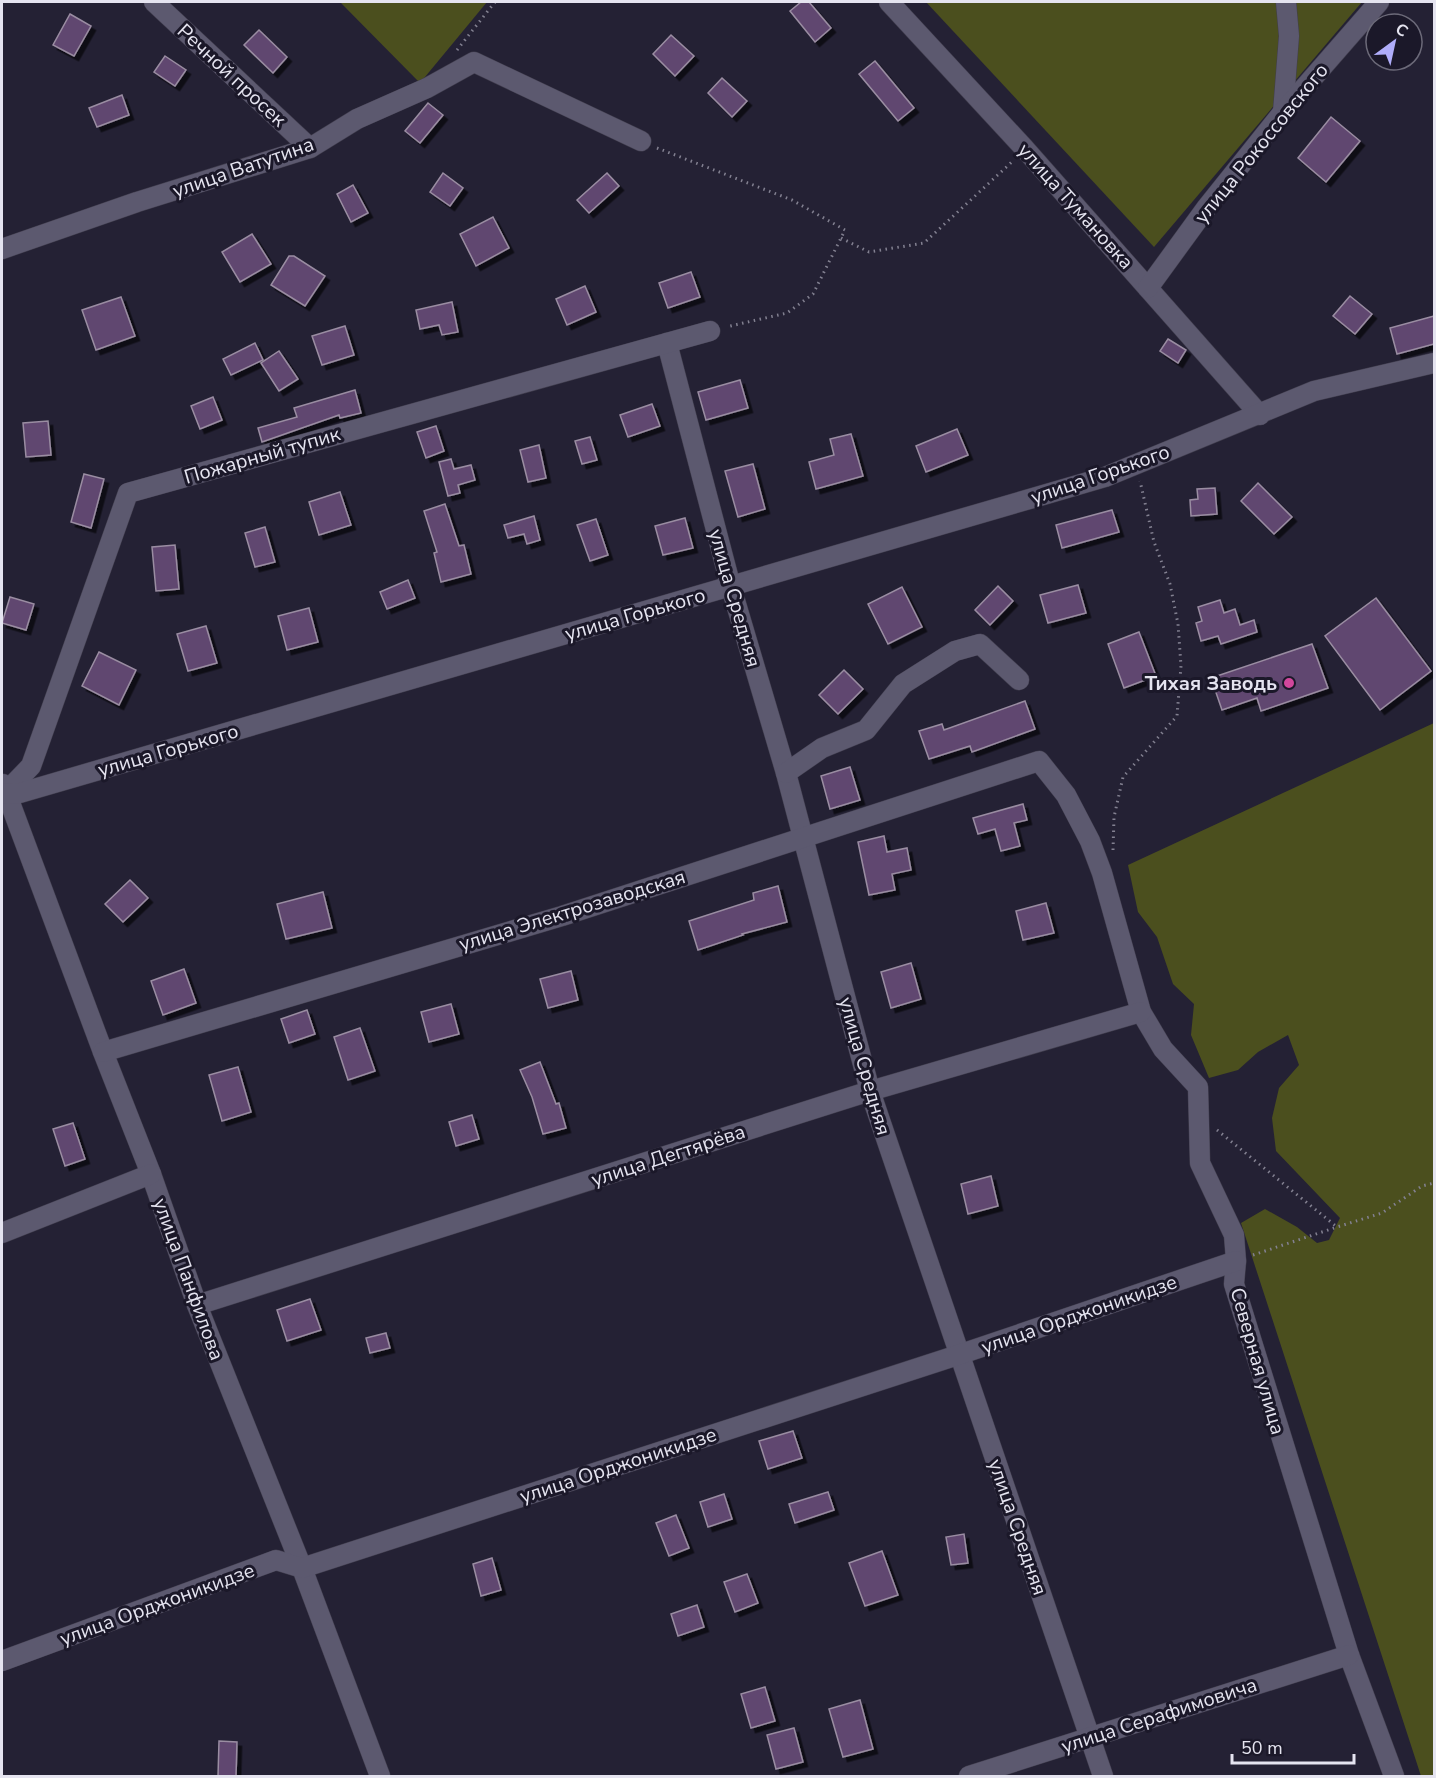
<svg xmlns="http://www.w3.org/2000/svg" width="1436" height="1778" viewBox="0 0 1436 1778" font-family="'Nunito Sans',sans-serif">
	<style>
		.green { fill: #4b4f1e }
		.building { fill: #614770; stroke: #9a8da2; stroke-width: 1.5; filter: url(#shadow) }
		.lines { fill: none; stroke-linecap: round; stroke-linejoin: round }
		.minor-casing { stroke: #413e4e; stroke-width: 21 }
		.path { stroke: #838191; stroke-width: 3; stroke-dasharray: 1.5 4.5; stroke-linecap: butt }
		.minor { stroke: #5c596f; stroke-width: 20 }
		.hotel-dot { fill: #d1479c; stroke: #1b1829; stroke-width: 2 }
		.labels { text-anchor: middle; stroke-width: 6; stroke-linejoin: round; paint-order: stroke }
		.street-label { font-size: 20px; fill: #e5e4f0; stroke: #1b1829 }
		.poi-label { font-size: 20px; font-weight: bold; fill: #e5e4f0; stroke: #1b1829; text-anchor: end }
	</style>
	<defs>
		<filter id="shadow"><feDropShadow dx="4.5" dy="4.5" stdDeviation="0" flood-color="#0009"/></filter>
	</defs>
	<rect width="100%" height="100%" fill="#242134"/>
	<g class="green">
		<polygon points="340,2 487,2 420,83"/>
		<polygon points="926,2 1362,2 1154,247"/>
		<polygon points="1434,723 1434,1776 1421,1776 1241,1223 1265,1209 1297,1227 1317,1243 1329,1240 1340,1218 1276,1151 1272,1118 1279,1088 1299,1065 1288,1035 1258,1052 1238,1070 1209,1078 1191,1035 1194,1004 1173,984 1157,937 1138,912 1128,865"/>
	</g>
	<g class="building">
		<polygon points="801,2 809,2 831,28 815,42 790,11"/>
		<polygon points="70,14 91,26 74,56 53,45"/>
		<polygon points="259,30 287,57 273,73 244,45"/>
		<polygon points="671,35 694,56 675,76 653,54"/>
		<polygon points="165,56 186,70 175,86 154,72"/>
		<polygon points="875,61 914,108 898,121 859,74"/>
		<polygon points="722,78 747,101 732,117 708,93"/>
		<polygon points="122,95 129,115 97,127 89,108"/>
		<polygon points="428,103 443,115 420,143 405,131"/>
		<polygon points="1331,117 1360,141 1326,182 1298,158"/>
		<polygon points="443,173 463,188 450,206 430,192"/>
		<polygon points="607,173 619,186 589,213 577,200"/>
		<polygon points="353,185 368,213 351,222 337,194"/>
		<polygon points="493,217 509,248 476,266 460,234"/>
		<polygon points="252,234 271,264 240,282 222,252"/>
		<polygon points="289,256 294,256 325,276 305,306 271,285"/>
		<polygon points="691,272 700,297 668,308 659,283"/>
		<polygon points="585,286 596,312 567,325 556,299"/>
		<polygon points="1350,296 1372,314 1355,334 1333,316"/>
		<polygon points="121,297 135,336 96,350 82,310"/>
		<polygon points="452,302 458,332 442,335 439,325 420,329 416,310"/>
		<polygon points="1434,316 1434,344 1397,354 1390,328"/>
		<polygon points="345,326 354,355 322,365 312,336"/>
		<polygon points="1168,339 1186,350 1178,363 1160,351"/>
		<polygon points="255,343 263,360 231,375 223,359"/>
		<polygon points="279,351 298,379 279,391 261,363"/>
		<polygon points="740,380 748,408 706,420 698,392"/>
		<polygon points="355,390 361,413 340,418 339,415 262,442 258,428 297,417 294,408"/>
		<polygon points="213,397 222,420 200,429 191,406"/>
		<polygon points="652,404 660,426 628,437 620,415"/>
		<polygon points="48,421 51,455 26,457 23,423"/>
		<polygon points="436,426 444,451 426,458 417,432"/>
		<polygon points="957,429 968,455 926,472 916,446"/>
		<polygon points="851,434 863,476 816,489 809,462 834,455 830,439"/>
		<polygon points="590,437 597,460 582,464 575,441"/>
		<polygon points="539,445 546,478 528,482 520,450"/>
		<polygon points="451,459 454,469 471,465 475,480 458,485 460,493 448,496 439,462"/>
		<polygon points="753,464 765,509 738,517 725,471"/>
		<polygon points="84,474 104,479 91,528 71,522"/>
		<polygon points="1258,483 1292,517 1274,534 1241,501"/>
		<polygon points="1215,488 1217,514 1191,516 1190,500 1198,499 1197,489"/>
		<polygon points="340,492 351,525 319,535 309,502"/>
		<polygon points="445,504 459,546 464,545 471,574 441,582 434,553 437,552 424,511"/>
		<polygon points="1112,510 1119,532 1062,548 1056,525"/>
		<polygon points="534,516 540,540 527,544 524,534 508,538 504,525"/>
		<polygon points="685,518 693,548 663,555 655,526"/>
		<polygon points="596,519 608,555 590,561 577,525"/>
		<polygon points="265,527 275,562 255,567 245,533"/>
		<polygon points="175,545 179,589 156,591 152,547"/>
		<polygon points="408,580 415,598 387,609 380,592"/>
		<polygon points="1078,585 1086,613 1048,623 1040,595"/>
		<polygon points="998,586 1013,601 990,625 975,610"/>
		<polygon points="902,587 922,627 888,644 868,604"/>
		<polygon points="10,597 34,604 26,630 2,623"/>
		<polygon points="1376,598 1431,671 1380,710 1325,636"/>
		<polygon points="1220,600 1224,613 1235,609 1240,625 1254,620 1257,632 1221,644 1218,636 1201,641 1196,623 1202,621 1198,607"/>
		<polygon points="309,608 318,642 287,650 278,616"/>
		<polygon points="206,626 217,663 188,671 177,634"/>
		<polygon points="1139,632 1156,676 1124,688 1108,644"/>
		<polygon points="1312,644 1328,688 1261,711 1257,698 1222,710 1211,678"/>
		<polygon points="99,652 136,670 119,705 82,686"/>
		<polygon points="844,670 863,689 838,714 819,695"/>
		<polygon points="1025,701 1035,729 972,752 970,746 929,759 919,731 942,724 944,730"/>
		<polygon points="850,767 860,800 830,809 821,776"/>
		<polygon points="1023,804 1027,820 1014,823 1020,846 1001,851 995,829 978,834 973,818"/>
		<polygon points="884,836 887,852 907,848 911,870 892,874 895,890 869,895 858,842"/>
		<polygon points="130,880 148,898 123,922 105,904"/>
		<polygon points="778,886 787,922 742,934 743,935 698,950 689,921 754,900 753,893"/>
		<polygon points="323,892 332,928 286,939 277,904"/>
		<polygon points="1046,903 1054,933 1023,940 1016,911"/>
		<polygon points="911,963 921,999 891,1008 881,972"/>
		<polygon points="184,969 196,1003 163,1015 151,981"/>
		<polygon points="571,971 578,1000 548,1008 540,979"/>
		<polygon points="451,1004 459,1034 429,1042 421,1012"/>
		<polygon points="307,1010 315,1034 289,1043 281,1019"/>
		<polygon points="360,1028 375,1071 348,1080 334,1037"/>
		<polygon points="540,1062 556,1104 559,1103 566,1128 543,1134 532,1097 520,1070"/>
		<polygon points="238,1067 251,1112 222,1121 209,1075"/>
		<polygon points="472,1115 479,1139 456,1146 449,1122"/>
		<polygon points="73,1123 85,1159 65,1166 53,1129"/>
		<polygon points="991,1176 998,1206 968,1214 961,1184"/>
		<polygon points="310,1299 321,1330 287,1341 277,1310"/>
		<polygon points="386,1333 390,1348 370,1353 366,1338"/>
		<polygon points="793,1431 802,1458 768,1469 759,1441"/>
		<polygon points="828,1492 834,1510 795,1523 789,1504"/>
		<polygon points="724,1494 732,1519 708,1527 700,1502"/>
		<polygon points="676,1515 689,1548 669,1556 656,1523"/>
		<polygon points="964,1534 968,1563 951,1565 946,1537"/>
		<polygon points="882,1551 898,1595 865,1606 849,1563"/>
		<polygon points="492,1558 501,1590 481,1596 473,1564"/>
		<polygon points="747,1574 758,1603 735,1612 724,1582"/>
		<polygon points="697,1605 704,1627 678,1636 671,1614"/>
		<polygon points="765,1687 775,1721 751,1728 741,1694"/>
		<polygon points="860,1700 873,1749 843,1757 829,1709"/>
		<polygon points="794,1728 803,1762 776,1769 767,1735"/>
		<polygon points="219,1741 237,1742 236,1776 218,1776"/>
	</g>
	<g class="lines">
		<defs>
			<g id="minor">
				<polyline points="154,2 310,148"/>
				<polyline points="889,2 1025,149 1260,415"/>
				<polyline points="1283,112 1289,36 1286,2"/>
				<polyline points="2,249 137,202 310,148 357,119 427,88 474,62 641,141"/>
				<polyline points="1148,288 1207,207 1283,112 1379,2"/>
				<polyline points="667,343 731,587 786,773 870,1091 1103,1776"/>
				<polyline points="786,773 822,748 866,730 903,684 955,651 980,644 1019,680"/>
				<polyline points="3,784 103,1052 151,1174 197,1305 302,1568 380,1776"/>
				<polyline points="6,792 31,766 128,493 710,331"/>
				<polyline points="2,794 20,793 1105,477 1314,391 1434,363"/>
				<polyline points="103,1052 562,916 1039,761 1066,795 1090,841 1102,873 1141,1012 1163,1049 1198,1087 1200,1163 1234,1235 1236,1261 1234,1284 1349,1655 1394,1776"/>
				<polyline points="2,1233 151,1174"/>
				<polyline points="197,1305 870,1091 1141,1012"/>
				<polyline points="2,1661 276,1560 302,1568 958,1355 1236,1261"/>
				<polyline points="969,1776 1349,1655"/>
			</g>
		</defs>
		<use href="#minor" class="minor-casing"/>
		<g class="path">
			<polyline points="457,50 495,2"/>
			<polyline points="657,148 792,200 845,230 813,294 787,313 726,327"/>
			<polyline points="841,238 869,252 924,243 1014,160"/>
			<polyline points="1113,850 1114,817 1123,777 1177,716 1181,666 1178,624 1170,584 1154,542 1140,481"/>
			<polyline points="1217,1130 1337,1227 1382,1213 1422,1186 1434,1183"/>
			<polyline points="1253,1255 1337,1227"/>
		</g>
		<use href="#minor" class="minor"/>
	</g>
	<circle class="hotel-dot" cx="1289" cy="683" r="6"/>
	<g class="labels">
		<g class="street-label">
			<text transform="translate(232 75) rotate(43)" y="7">Речной просек</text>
			<text transform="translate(1261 143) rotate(-51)" y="7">улица Рокоссовского</text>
			<text transform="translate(243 167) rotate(-19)" y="7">улица Ватутина</text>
			<text transform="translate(1076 206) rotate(48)" y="7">улица Тумановка</text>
			<text transform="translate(262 455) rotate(-16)" y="7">Пожарный тупик</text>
			<text transform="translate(1100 474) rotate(-19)" y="7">улица Горького</text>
			<text transform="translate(735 598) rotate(74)" y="7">улица Средняя</text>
			<text transform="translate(635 614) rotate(-16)" y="7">улица Горького</text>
			<text transform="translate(168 750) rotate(-16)" y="7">улица Горького</text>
			<text transform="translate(572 910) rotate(-17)" y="7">улица Электрозаводская</text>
			<text transform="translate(865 1066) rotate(74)" y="7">улица Средняя</text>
			<text transform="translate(668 1155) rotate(-18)" y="7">улица Дегтярёва</text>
			<text transform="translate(189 1279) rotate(70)" y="7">улица Панфилова</text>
			<text transform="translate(1079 1314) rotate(-19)" y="7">улица Орджоникидзе</text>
			<text transform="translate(1258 1361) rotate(74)" y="7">Северная улица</text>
			<text transform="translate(618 1465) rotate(-18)" y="7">улица Орджоникидзе</text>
			<text transform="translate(1018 1527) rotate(71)" y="7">улица Средняя</text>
			<text transform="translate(157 1604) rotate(-20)" y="7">улица Орджоникидзе</text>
			<text transform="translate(1159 1715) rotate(-18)" y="7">улица Серафимовича</text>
		</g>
		<g class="poi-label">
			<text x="1277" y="690">Тихая Заводь</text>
		</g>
	</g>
	<rect width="1436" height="1778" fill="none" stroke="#e5e4f0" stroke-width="6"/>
	<g transform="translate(1394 42) rotate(33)"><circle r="28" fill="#1b1829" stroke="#6c6a79" stroke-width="1.5"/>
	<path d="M0-4.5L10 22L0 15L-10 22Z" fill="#b0adfa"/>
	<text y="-9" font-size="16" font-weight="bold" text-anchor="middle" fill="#e5e4f0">С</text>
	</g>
	<path d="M1232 1754v9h122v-9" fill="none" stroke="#e5e4f0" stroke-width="3"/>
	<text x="1241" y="1754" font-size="18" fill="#e5e4f0" stroke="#1b1829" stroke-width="4.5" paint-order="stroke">50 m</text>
</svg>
